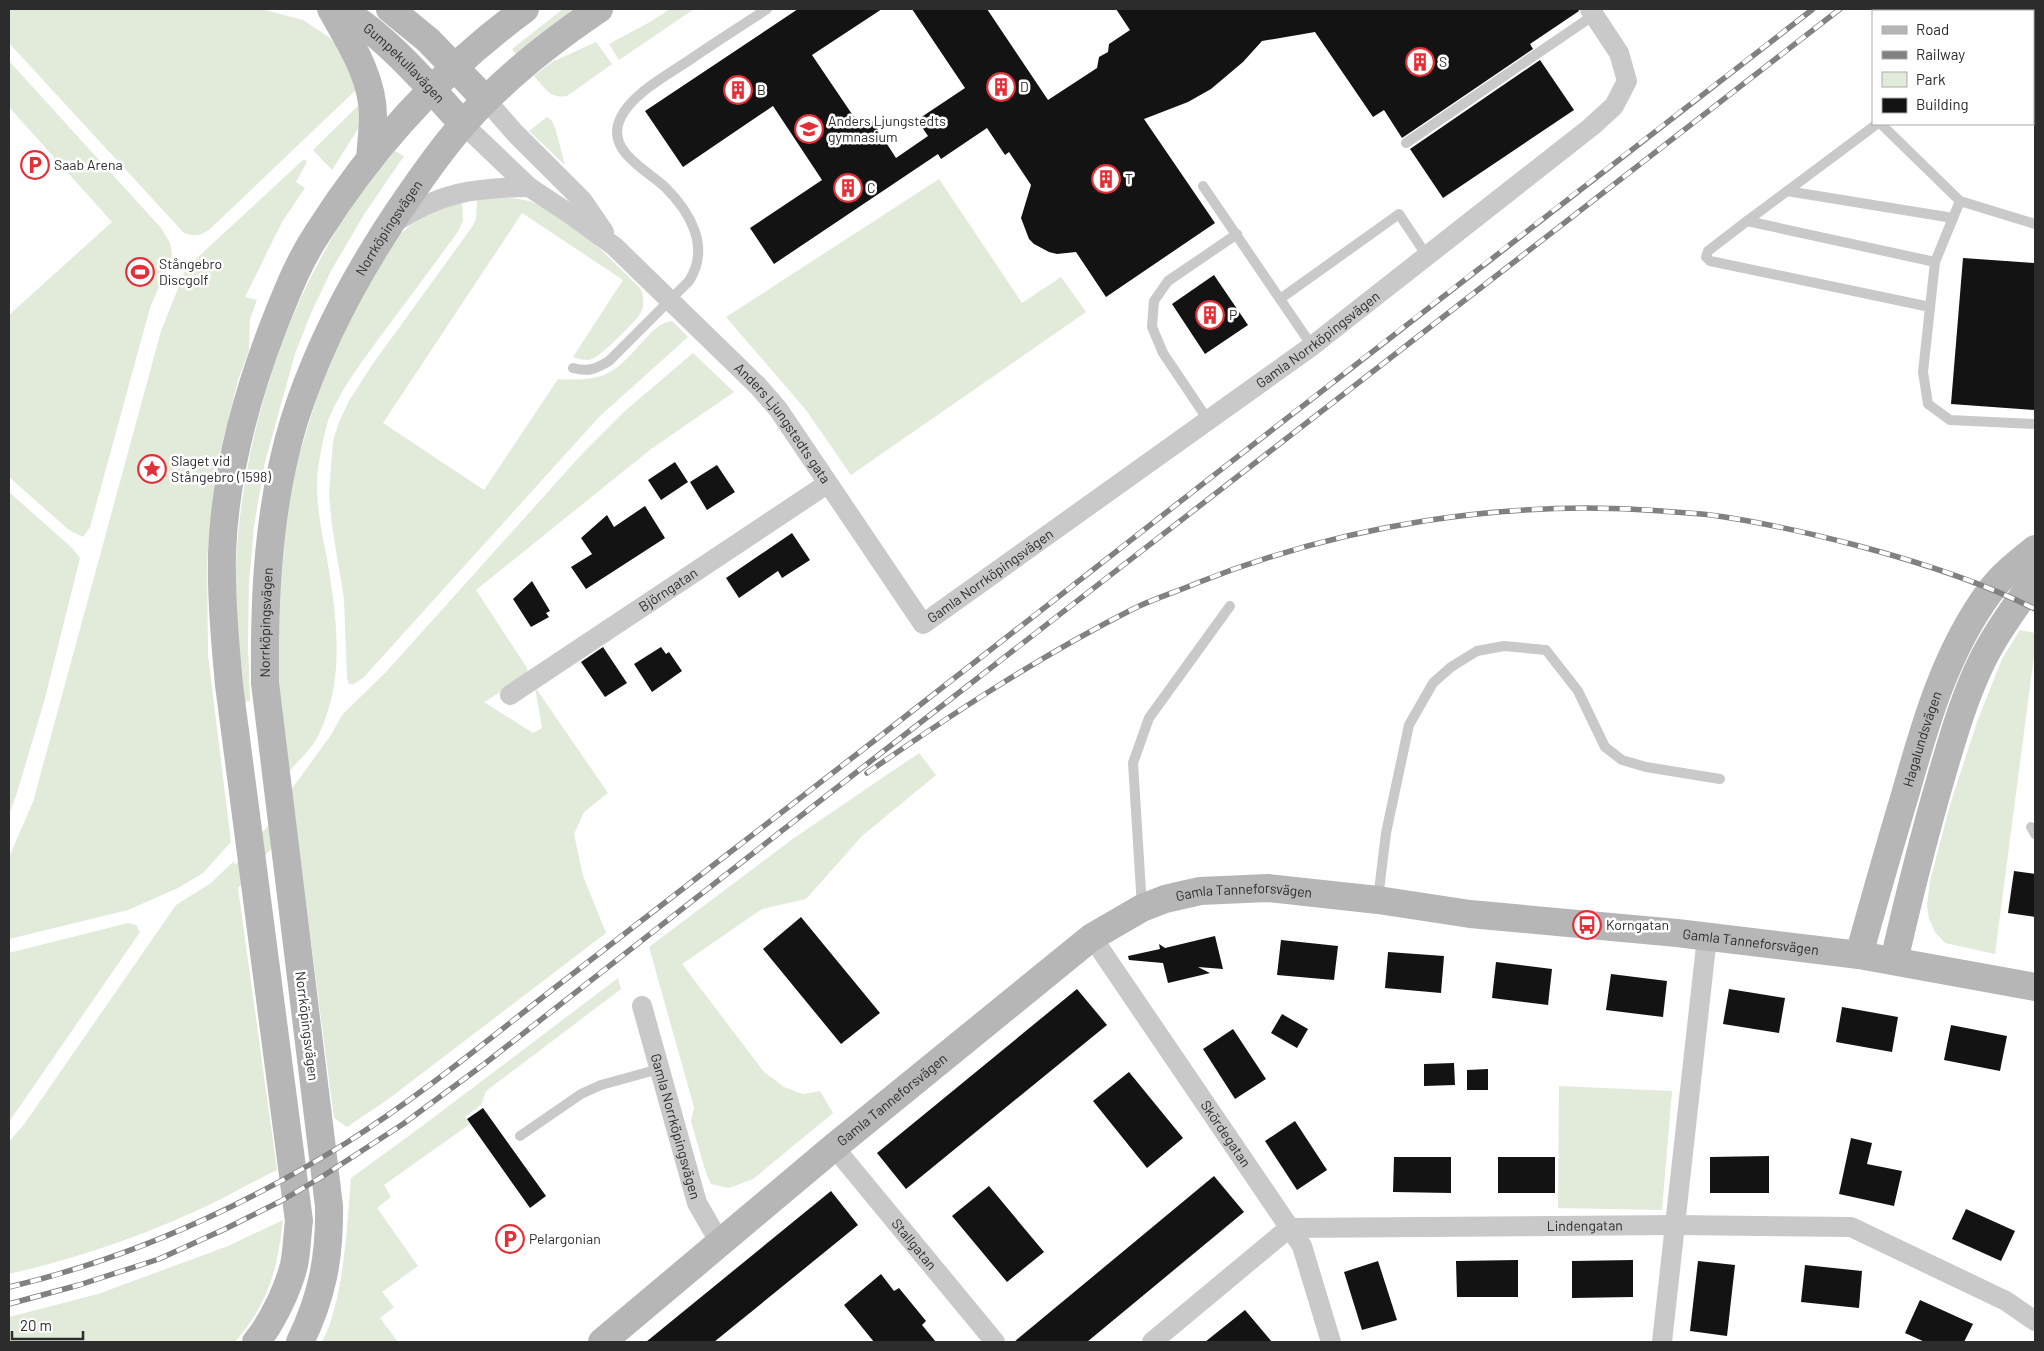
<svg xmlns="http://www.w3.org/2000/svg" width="2044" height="1351" viewBox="0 0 2044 1351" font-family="Barlow,sans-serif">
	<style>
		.green { fill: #e2eada }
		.building { fill: #131313 }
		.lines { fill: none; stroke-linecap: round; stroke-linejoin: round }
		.lane { stroke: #c9c9c9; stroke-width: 10 }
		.street { stroke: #c9c9c9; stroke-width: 20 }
		.secondary { stroke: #b6b6b6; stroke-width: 28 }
		.rail-casing { stroke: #818181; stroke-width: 5.5 }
		.rail { stroke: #fff; stroke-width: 4; stroke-dasharray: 11; stroke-linecap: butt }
		.labels { text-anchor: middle; stroke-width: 5; stroke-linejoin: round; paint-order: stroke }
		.poi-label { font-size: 14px; fill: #2c2c2c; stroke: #fff; text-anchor: start }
		.street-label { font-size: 14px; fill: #2c2c2c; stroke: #fff }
	</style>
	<rect width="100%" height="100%" fill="#fff"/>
	<g class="green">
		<path d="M 9,9 L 261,9 L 303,20 L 329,37 L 341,50 L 359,87 L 210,229 C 201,236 195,237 184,233 L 9,43 Z"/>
		<polygon points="563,9 575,9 517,55 512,49"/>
		<polygon points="670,9 694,9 619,60 609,44 650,22"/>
		<path d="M 596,42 L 612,64 L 567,96 C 550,99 545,88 534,76 L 552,62 Z"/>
		<polygon points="9,61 161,228 170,243 172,255 150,308 90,527 83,537 69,530 9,477 9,315 112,222 9,107"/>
		<polygon points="363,101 361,124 332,170 313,150"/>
		<polygon points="547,117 552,121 555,127 565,165 529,131"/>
		<path d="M 395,151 L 404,156 L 365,213 L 332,269 L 311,313 L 295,354 L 265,462 L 254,526 L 249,583 L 248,643 L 250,701 L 244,702 C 240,662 234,622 235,582 C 239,463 271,342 331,240 C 349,208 372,179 395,151 Z"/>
		<polygon points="304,159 307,162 296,182 305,188 282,222 245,297 257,300 250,319 249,350 238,380 216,470 207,561 208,655 231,842 203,873 178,888 128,910 9,939 9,857 33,802 161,331 185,271 198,257"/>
		<polygon points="939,179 1022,303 1061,277 1086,312 851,475 806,410 726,317"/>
		<path d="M 494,197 C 507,198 520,198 532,202 C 575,218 608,258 640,288 C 644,296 645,306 640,314 C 635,322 600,357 592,359 C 585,361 579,359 573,357 L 623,280 L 522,213 L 383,423 L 484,490 L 558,379 C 605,382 614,374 644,340 C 653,331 659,323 672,321 L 688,337 L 599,417 L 364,677 L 354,684 L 349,684 L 347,678 L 344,599 L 332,526 L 329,494 L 333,441 L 339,422 L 349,401 L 372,365 L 472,227 L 476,219 L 477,199 Z"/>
		<path d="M 462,199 L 463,221 L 457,233 C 432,267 407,301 382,334 C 364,359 333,399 326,428 C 322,446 317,466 317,484 C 317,509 322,535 327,559 C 337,618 346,683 317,738 C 310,750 297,762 288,773 L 275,647 L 280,557 L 294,472 L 321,384 L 363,291 L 398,236 L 420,217 Z"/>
		<path d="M 693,353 L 734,392 L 651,449 L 476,590 L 527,668 L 528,675 L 484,702 L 533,733 L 542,728 L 535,687 L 608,793 L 584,812 L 574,834 L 583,876 L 606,933 L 387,1100 L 347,1127 L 334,1118 L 295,820 L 238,888 L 277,1170 C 250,1183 225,1198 198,1210 C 137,1238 74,1259 9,1274 L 9,1142 L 25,1123 L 176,905 L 211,883 L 234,861 L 235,865 L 292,797 L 291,790 L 331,735 L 342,715 L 386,672 L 582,454 L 625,411 Z"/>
		<polygon points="9,492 71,547 80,558 44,702 16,796 9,815"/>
		<polygon points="2020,630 2035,633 2035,648 1995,954 1945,943 1935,932 1929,919 1927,906 1930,881 1950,805 1977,722 2002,659"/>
		<polygon points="919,753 936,775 862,836 806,899 762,909 682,964 764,1072 784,1087 803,1094 820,1091 833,1113 753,1179 729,1188 711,1184 706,1173 691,1122 694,1107 649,947 794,838"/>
		<polygon points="128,923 136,925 140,932 9,1122 9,953"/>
		<path d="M 618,978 L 621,989 L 486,1091 L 481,1105 L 465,1117 L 470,1124 L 384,1185 L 391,1197 L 377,1208 L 418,1266 L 382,1292 L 394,1307 L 380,1318 L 398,1342 L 322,1342 C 344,1301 347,1225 351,1178 L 417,1130 Z"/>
		<polygon points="1559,1086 1672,1091 1662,1210 1558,1208"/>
		<path d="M 283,1220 C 277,1271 269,1302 235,1342 L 9,1342 L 9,1317 L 98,1294 L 228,1246 Z"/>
	</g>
	<g class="building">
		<polygon points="798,9 882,9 812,55 860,126 871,119 896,158 928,136 917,120 965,88 912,9 987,9 1048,100 1097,68 1099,57 1108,52 1109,44 1130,30 1116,9 1578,9 1579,11 1530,44 1533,49 1402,138 1384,110 1373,117 1315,32 1262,41 1243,62 1211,89 1188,102 1144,119 1215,223 1106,297 1076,252 1057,254 1049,252 1034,244 1029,239 1021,218 1031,185 1009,152 1005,155 987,128 941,159 938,154 774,264 750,228 822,180 773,106 683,167 645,111"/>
		<polygon points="1540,60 1574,110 1443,198 1410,149"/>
		<polygon points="1963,258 2035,263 2035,410 1951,404"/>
		<polygon points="1214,275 1248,325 1205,354 1172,304"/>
		<polygon points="675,462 688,482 661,500 648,480"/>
		<polygon points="717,465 735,492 707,510 690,482"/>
		<polygon points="645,506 665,538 586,589 571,567 592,554 581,538 607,515 614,527"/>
		<polygon points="792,533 810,560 782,578 778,571 739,598 726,578"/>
		<polygon points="532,581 550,611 546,613 549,617 531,627 513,599"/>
		<polygon points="603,647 627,683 605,697 581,662"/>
		<polygon points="661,647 666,654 669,652 682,671 652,692 634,664"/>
		<polygon points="2014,871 2035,874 2035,917 2008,913"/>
		<polygon points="801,917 880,1013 841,1044 763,949"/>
		<polygon points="1215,936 1223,969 1198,967 1210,973 1168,983 1163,963 1129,960 1128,956 1160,949 1159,944 1165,948"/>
		<polygon points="1281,940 1338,946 1334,980 1277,975"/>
		<polygon points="1388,952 1444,956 1441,993 1385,988"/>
		<polygon points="1496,962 1552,969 1548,1005 1492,998"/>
		<polygon points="1611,974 1667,981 1663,1017 1606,1010"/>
		<polygon points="1077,989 1107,1025 906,1189 877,1153"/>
		<polygon points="1729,989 1785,998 1779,1033 1723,1024"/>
		<polygon points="1842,1007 1898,1017 1892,1052 1836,1042"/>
		<polygon points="1282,1014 1308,1029 1297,1048 1271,1033"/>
		<polygon points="1951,1025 2007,1036 2000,1071 1944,1060"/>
		<polygon points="1233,1029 1266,1079 1235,1099 1203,1049"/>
		<polygon points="1454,1063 1455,1085 1424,1086 1424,1064"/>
		<polygon points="1488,1069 1488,1090 1467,1090 1467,1070"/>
		<polygon points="1129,1072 1183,1138 1147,1168 1093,1101"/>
		<polygon points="483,1108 546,1196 530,1208 467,1119"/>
		<polygon points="1295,1121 1327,1170 1297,1190 1265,1141"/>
		<polygon points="1851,1138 1872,1143 1867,1164 1902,1171 1894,1206 1839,1194"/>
		<polygon points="1769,1156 1769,1193 1710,1193 1710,1157"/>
		<polygon points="1394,1157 1451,1157 1451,1193 1393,1192"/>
		<rect x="1498" y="1157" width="57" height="36"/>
		<polygon points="1214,1176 1244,1212 1087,1342 1014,1342"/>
		<polygon points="989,1186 1044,1252 1007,1282 952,1216"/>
		<polygon points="831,1191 858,1225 714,1342 646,1342"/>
		<polygon points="1966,1209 2015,1231 2001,1261 1952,1239"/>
		<polygon points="1518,1260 1518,1297 1457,1297 1456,1261"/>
		<polygon points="1633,1260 1633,1297 1572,1298 1572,1261"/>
		<polygon points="1378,1261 1397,1320 1362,1330 1344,1272"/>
		<polygon points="1698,1261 1735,1265 1727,1336 1690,1331"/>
		<polygon points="1805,1265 1862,1271 1859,1308 1801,1302"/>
		<polygon points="881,1274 894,1291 899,1288 926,1321 922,1325 936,1342 874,1342 844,1305"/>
		<polygon points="1920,1300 1973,1324 1964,1342 1925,1342 1905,1333"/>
		<polygon points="1245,1310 1272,1342 1205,1342"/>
	</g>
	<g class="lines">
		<g class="lane">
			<polyline points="1877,124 1747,221 1935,262"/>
			<polyline points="1881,124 1960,201 2035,224"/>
			<polyline points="1406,143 1594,15"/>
			<polyline points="1203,186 1280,299"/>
			<polyline points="1787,191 1953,218"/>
			<polyline points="1960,201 1935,262 1923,372 1928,404 1950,420 2035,424"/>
			<polyline points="1747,221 1708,251 1706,257 1710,261 1930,307"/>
			<polyline points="1312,346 1280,299 1399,214 1427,256"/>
			<path d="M 573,368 C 588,372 596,369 609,361 L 689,281 C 711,247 690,212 665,187 C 646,169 604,150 621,117 C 633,93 669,74 691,59 C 716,42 741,26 767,9"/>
			<polyline points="1208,420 1163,353 1152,327 1154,301 1168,281 1237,234"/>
			<polyline points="2031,827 2035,834"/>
			<polyline points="1378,899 1386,833 1409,725 1433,683 1451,667 1477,651 1504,646 1546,650 1578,691 1605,747 1622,760 1646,767 1720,779"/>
			<polyline points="1142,907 1133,763 1149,718 1230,606"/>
			<polyline points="520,1136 581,1094 601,1085 659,1069"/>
		</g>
		<g class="street">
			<polyline points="486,100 515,133 582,200 604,232"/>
			<path id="s1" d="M 463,124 L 529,187 L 570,214 L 614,246 L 758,386 L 778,409 L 923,624 L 1312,346 L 1591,127 L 1614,106 L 1627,81 L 1619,53 L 1590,9"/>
			<path d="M 394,223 C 440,192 474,188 529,187"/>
			<path id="s2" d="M 510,695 L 827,484"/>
			<path id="s3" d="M 1092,937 L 1302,1246 L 1331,1342"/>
			<path id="s4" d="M 642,1006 L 697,1203 L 720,1243"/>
			<path id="s5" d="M 834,1147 L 995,1342"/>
			<path id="s6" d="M 1152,1342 L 1289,1228 L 1675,1225 L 1851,1227 L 2006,1301 L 2035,1321"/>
			<polyline points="1662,1342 1707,937"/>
		</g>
		<g class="secondary">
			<path d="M 331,9 C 349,41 373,77 373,116 C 373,130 371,145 370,159"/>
			<path id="s7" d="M 339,9 C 384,33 429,87 463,124"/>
			<polyline points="390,9 428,40 486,100"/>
			<path id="s8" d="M 1859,955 C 1874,901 1889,848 1905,795 C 1925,724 1946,650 1991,590 C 2003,574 2020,561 2035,549"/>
			<path d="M 1894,961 C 1908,900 1923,840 1940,781 C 1952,740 1964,697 1983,659 C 1997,631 2016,605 2035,580"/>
			<path d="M 256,1342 C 272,1323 288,1289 294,1265 C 297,1251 297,1235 299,1221 L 229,685 C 225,641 221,597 222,553 C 225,473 246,396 275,322 C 287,292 299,261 317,234 C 372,147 442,70 525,9"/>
			<path id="s9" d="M 300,1342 C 322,1297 330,1257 329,1206 L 265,683 C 264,595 268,506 294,421 C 320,339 362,263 411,193 C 434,160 457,128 486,100 C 520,66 559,36 599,9"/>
			<path id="s10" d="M 602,1342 L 834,1147 L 1092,937 L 1142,908 L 1165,899 L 1200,891 L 1268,888 L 1378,900 L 1470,914 L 1677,933 L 1859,955 L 2035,987"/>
		</g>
		<defs>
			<g id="rail">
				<path d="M 867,773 C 952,714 1040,656 1133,609 C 1153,599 1176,592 1197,583 C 1343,525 1505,499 1662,511 C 1681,513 1700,513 1718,516 C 1766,523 1813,534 1859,546 C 1919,562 1979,581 2035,609"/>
				<path d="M 9,1287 C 129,1259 241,1208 346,1143 C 425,1093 496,1033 570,976 C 673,896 776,817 879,737 C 1190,494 1501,250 1813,9"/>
				<polyline points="9,1304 79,1285 159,1259 225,1229 281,1201 320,1178 403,1124 483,1065 867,764 1840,9"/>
			</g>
		</defs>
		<use href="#rail" class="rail-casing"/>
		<use href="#rail" class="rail"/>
	</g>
	<defs>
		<symbol id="building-ring" viewBox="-11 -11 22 22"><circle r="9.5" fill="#fff" stroke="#e42e38" stroke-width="1.5"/><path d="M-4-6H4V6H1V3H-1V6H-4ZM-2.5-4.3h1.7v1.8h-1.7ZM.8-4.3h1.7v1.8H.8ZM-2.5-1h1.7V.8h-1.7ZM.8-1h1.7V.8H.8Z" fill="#e42e38"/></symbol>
		<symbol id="school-ring" viewBox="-11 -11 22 22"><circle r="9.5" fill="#fff" stroke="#e42e38" stroke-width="1.5"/><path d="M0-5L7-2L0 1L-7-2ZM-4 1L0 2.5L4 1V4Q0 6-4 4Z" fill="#e42e38"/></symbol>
		<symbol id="parking-ring" viewBox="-11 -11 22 22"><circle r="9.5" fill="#fff" stroke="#e42e38" stroke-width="1.5"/><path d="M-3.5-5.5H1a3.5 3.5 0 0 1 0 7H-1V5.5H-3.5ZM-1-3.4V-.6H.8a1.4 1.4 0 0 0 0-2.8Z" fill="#e42e38"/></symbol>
		<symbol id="stadium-ring" viewBox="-11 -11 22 22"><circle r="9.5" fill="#fff" stroke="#e42e38" stroke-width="1.5"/><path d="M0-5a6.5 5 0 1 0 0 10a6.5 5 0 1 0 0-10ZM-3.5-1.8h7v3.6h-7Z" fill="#e42e38"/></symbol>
		<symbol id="sight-ring" viewBox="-11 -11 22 22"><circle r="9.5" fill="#fff" stroke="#e42e38" stroke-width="1.5"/><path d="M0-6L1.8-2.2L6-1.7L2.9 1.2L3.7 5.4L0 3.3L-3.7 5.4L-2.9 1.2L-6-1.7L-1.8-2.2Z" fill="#e42e38"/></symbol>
		<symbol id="bus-ring" viewBox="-11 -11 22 22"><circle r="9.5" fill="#fff" stroke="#e42e38" stroke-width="1.5"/><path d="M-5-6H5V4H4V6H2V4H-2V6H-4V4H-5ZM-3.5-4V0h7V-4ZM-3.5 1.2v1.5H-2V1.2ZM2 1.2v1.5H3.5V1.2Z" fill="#e42e38"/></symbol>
	</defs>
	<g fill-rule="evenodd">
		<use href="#building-ring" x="1404" y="46" width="32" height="32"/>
		<use href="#building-ring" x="985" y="71" width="32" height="32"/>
		<use href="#building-ring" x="722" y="74" width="32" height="32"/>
		<use href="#school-ring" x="793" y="113" width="32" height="32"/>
		<use href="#parking-ring" x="19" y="149" width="32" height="32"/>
		<use href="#building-ring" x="1090" y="163" width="32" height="32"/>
		<use href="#building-ring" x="832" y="172" width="32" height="32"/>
		<use href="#stadium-ring" x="124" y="256" width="32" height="32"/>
		<use href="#building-ring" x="1194" y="299" width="32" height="32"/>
		<use href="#sight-ring" x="136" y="453" width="32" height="32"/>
		<use href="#bus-ring" x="1571" y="909" width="32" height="32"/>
		<use href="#parking-ring" x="494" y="1223" width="32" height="32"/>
	</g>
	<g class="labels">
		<g class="poi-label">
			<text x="1439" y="67">S</text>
			<text x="1020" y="92">D</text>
			<text x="757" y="95">B</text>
			<text x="828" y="126">Anders Ljungstedts<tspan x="828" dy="16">gymnasium</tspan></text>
			<text x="54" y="170">Saab Arena</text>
			<text x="1125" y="184">T</text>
			<text x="867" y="193">C</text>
			<text x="159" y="269">Stångebro<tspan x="159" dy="16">Discgolf</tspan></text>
			<text x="1229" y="320">P</text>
			<text x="171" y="466">Slaget vid<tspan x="171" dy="16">Stångebro (1598)</tspan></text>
			<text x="1606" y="930">Korngatan</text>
			<text x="529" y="1244">Pelargonian</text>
		</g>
		<g class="street-label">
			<text dy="5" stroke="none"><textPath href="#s7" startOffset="85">Gumpekullavägen</textPath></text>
			<text dy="5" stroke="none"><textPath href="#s9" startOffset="1148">Norrköpingsvägen</textPath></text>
			<text dy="5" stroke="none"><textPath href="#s1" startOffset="1172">Gamla Norrköpingsvägen</textPath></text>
			<text dy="5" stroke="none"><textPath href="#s1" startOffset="440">Anders Ljungstedts gata</textPath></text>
			<text dy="5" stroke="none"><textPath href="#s1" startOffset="768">Gamla Norrköpingsvägen</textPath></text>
			<text dy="5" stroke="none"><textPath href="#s2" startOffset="190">Björngatan</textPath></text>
			<text dy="5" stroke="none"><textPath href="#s9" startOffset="728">Norrköpingsvägen</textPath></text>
			<text dy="5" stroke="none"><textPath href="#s8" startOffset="225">Hagalundsvägen</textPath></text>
			<text dy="5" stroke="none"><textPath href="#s10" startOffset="798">Gamla Tanneforsvägen</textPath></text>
			<text dy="5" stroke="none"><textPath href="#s10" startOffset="1308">Gamla Tanneforsvägen</textPath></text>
			<text transform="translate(307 1026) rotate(83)" y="5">Norrköpingsvägen</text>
			<text dy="5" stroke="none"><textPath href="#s10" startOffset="378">Gamla Tanneforsvägen</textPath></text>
			<text dy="5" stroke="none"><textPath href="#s4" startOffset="125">Gamla Norrköpingsvägen</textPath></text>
			<text dy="5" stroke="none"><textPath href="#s3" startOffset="238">Skördegatan</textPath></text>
			<text dy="5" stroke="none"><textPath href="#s6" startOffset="474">Lindengatan</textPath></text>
			<text dy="5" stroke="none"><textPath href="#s5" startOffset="126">Stallgatan</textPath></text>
		</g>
	</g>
	<rect width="2044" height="1351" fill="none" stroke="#2c2c2c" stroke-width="20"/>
	<rect x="1872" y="10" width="162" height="115" fill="#ffffff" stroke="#ababab"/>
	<rect x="1882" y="26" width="25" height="8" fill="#b6b6b6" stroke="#ababab"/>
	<text x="1916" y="35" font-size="15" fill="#2c2c2c">Road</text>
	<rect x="1882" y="51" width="25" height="8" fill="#818181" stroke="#ababab"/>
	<text x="1916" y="60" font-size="15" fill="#2c2c2c">Railway</text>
	<rect x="1882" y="72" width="25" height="15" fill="#e2eada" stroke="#ababab"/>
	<text x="1916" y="85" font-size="15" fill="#2c2c2c">Park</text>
	<rect x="1882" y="98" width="25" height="15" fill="#131313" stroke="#ababab"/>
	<text x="1916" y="110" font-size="15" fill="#2c2c2c">Building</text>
	<path d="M12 1331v8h71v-8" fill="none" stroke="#2c2c2c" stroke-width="2.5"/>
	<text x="20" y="1331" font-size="15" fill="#2c2c2c" stroke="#ffffff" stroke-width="4" paint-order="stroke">20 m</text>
</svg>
